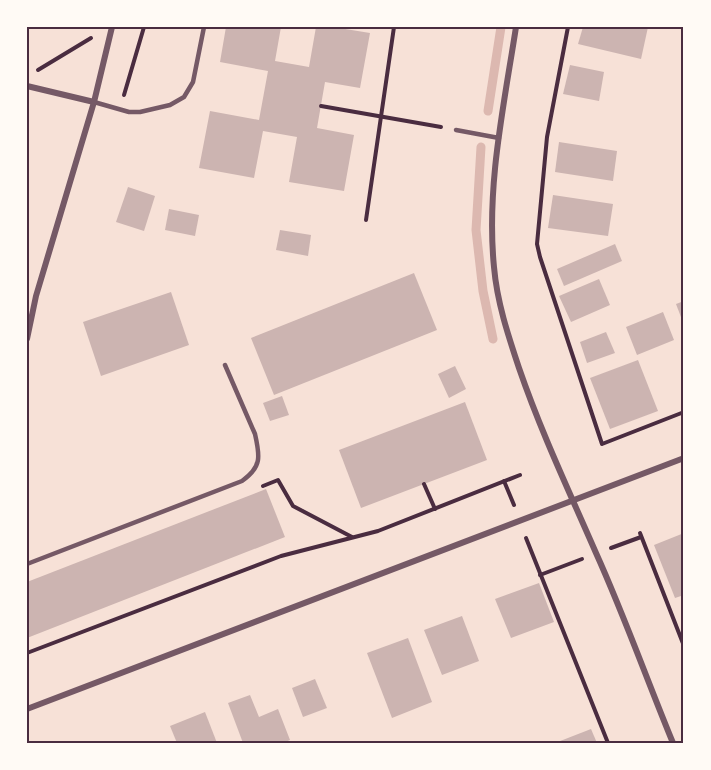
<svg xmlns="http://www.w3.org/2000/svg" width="711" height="770" viewBox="0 0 711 770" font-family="'Sofia Sans Condensed',sans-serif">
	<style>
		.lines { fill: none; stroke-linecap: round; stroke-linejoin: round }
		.stream { stroke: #dcb8b0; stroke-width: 9 }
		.building { fill: #ccb4b1 }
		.path { stroke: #4a2c40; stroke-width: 4 }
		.service { stroke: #755966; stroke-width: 4.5 }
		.minor { stroke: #755966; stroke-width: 6 }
		.neatline { fill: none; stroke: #4a2c40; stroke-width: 2 }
	</style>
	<rect width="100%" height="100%" fill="#f7e1d7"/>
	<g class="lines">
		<g class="stream">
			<polyline points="488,111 501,27"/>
			<polyline points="481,147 476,230 483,291 493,339"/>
		</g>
	</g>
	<g class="building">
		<polygon points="226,27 281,27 275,61 309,67 316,27 333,27 370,33 360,88 325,82 317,128 354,135 344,191 289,182 297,137 263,131 254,178 199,168 210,111 259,120 268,71 220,62"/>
		<polygon points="583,27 648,27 641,59 578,44"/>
		<polygon points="570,65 604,72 599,101 563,94"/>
		<polygon points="559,142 617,151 613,181 555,172"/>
		<polygon points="128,187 155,196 144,231 116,222"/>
		<polygon points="553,195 613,204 608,236 548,228"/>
		<polygon points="169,209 199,215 195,236 165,230"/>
		<polygon points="280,230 311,235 308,256 276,250"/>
		<polygon points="615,244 622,261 564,286 557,269"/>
		<polygon points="414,273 437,330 274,395 251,338"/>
		<polygon points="599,279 610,305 571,322 559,296"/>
		<polygon points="171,292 189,345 101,376 83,322"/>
		<polygon points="684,301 684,325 676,304"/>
		<polygon points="663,312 674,340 637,355 626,327"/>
		<polygon points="606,332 615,353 587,363 580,342"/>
		<polygon points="638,360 658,411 610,429 590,378"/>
		<polygon points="455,366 466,389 449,398 438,374"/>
		<polygon points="282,396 289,415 270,421 263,403"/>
		<polygon points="465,402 487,460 361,508 339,450"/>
		<polygon points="266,489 285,537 27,638 27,582"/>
		<polygon points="684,533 684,595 675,598 654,545"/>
		<polygon points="539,583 554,622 511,638 495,599"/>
		<polygon points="462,616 479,661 442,675 424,630"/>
		<polygon points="408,638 432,702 392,718 367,653"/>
		<polygon points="315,679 327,708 303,717 292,688"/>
		<polygon points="250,695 259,717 278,709 290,740 283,743 243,743 228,703"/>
		<polygon points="205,712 217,743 177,743 170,726"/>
		<polygon points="591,729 597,743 555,743"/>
	</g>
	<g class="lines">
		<g class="path">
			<polyline points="568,27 547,137 537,244 540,257 602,444 684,412"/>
			<polyline points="38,70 91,38"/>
			<polyline points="124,95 144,27"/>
			<polyline points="321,106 441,127"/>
			<polyline points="366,220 394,27"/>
			<polyline points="504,481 514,505"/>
			<polyline points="424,484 435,509"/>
			<polyline points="263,486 278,480 293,506 352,537"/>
			<polyline points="640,533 684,646"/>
			<polyline points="526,538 608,743"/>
			<polyline points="611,548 641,537"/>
			<polyline points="540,575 582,559"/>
			<polyline points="27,653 281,556 378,531 520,475"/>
		</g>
		<g class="service">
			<polyline points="94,102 129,112 140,112 170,105 184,97 193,82 204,27"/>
			<polyline points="456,130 499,138"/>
			<path d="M 27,564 L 242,481 C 262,467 260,456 255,434 L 225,365"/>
		</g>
		<g class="minor">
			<path d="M 516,27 C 504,105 486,187 494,267 C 497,302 508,335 519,368 C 541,432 569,491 596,553 C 624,615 647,680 673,743"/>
			<polyline points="27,86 94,102"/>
			<polyline points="27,339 36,296 94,102 112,27"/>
			<polyline points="27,709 684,458"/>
		</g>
	</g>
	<rect width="711" height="770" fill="none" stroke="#fffaf5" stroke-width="57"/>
	<rect x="28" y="28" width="654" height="714" class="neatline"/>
</svg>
